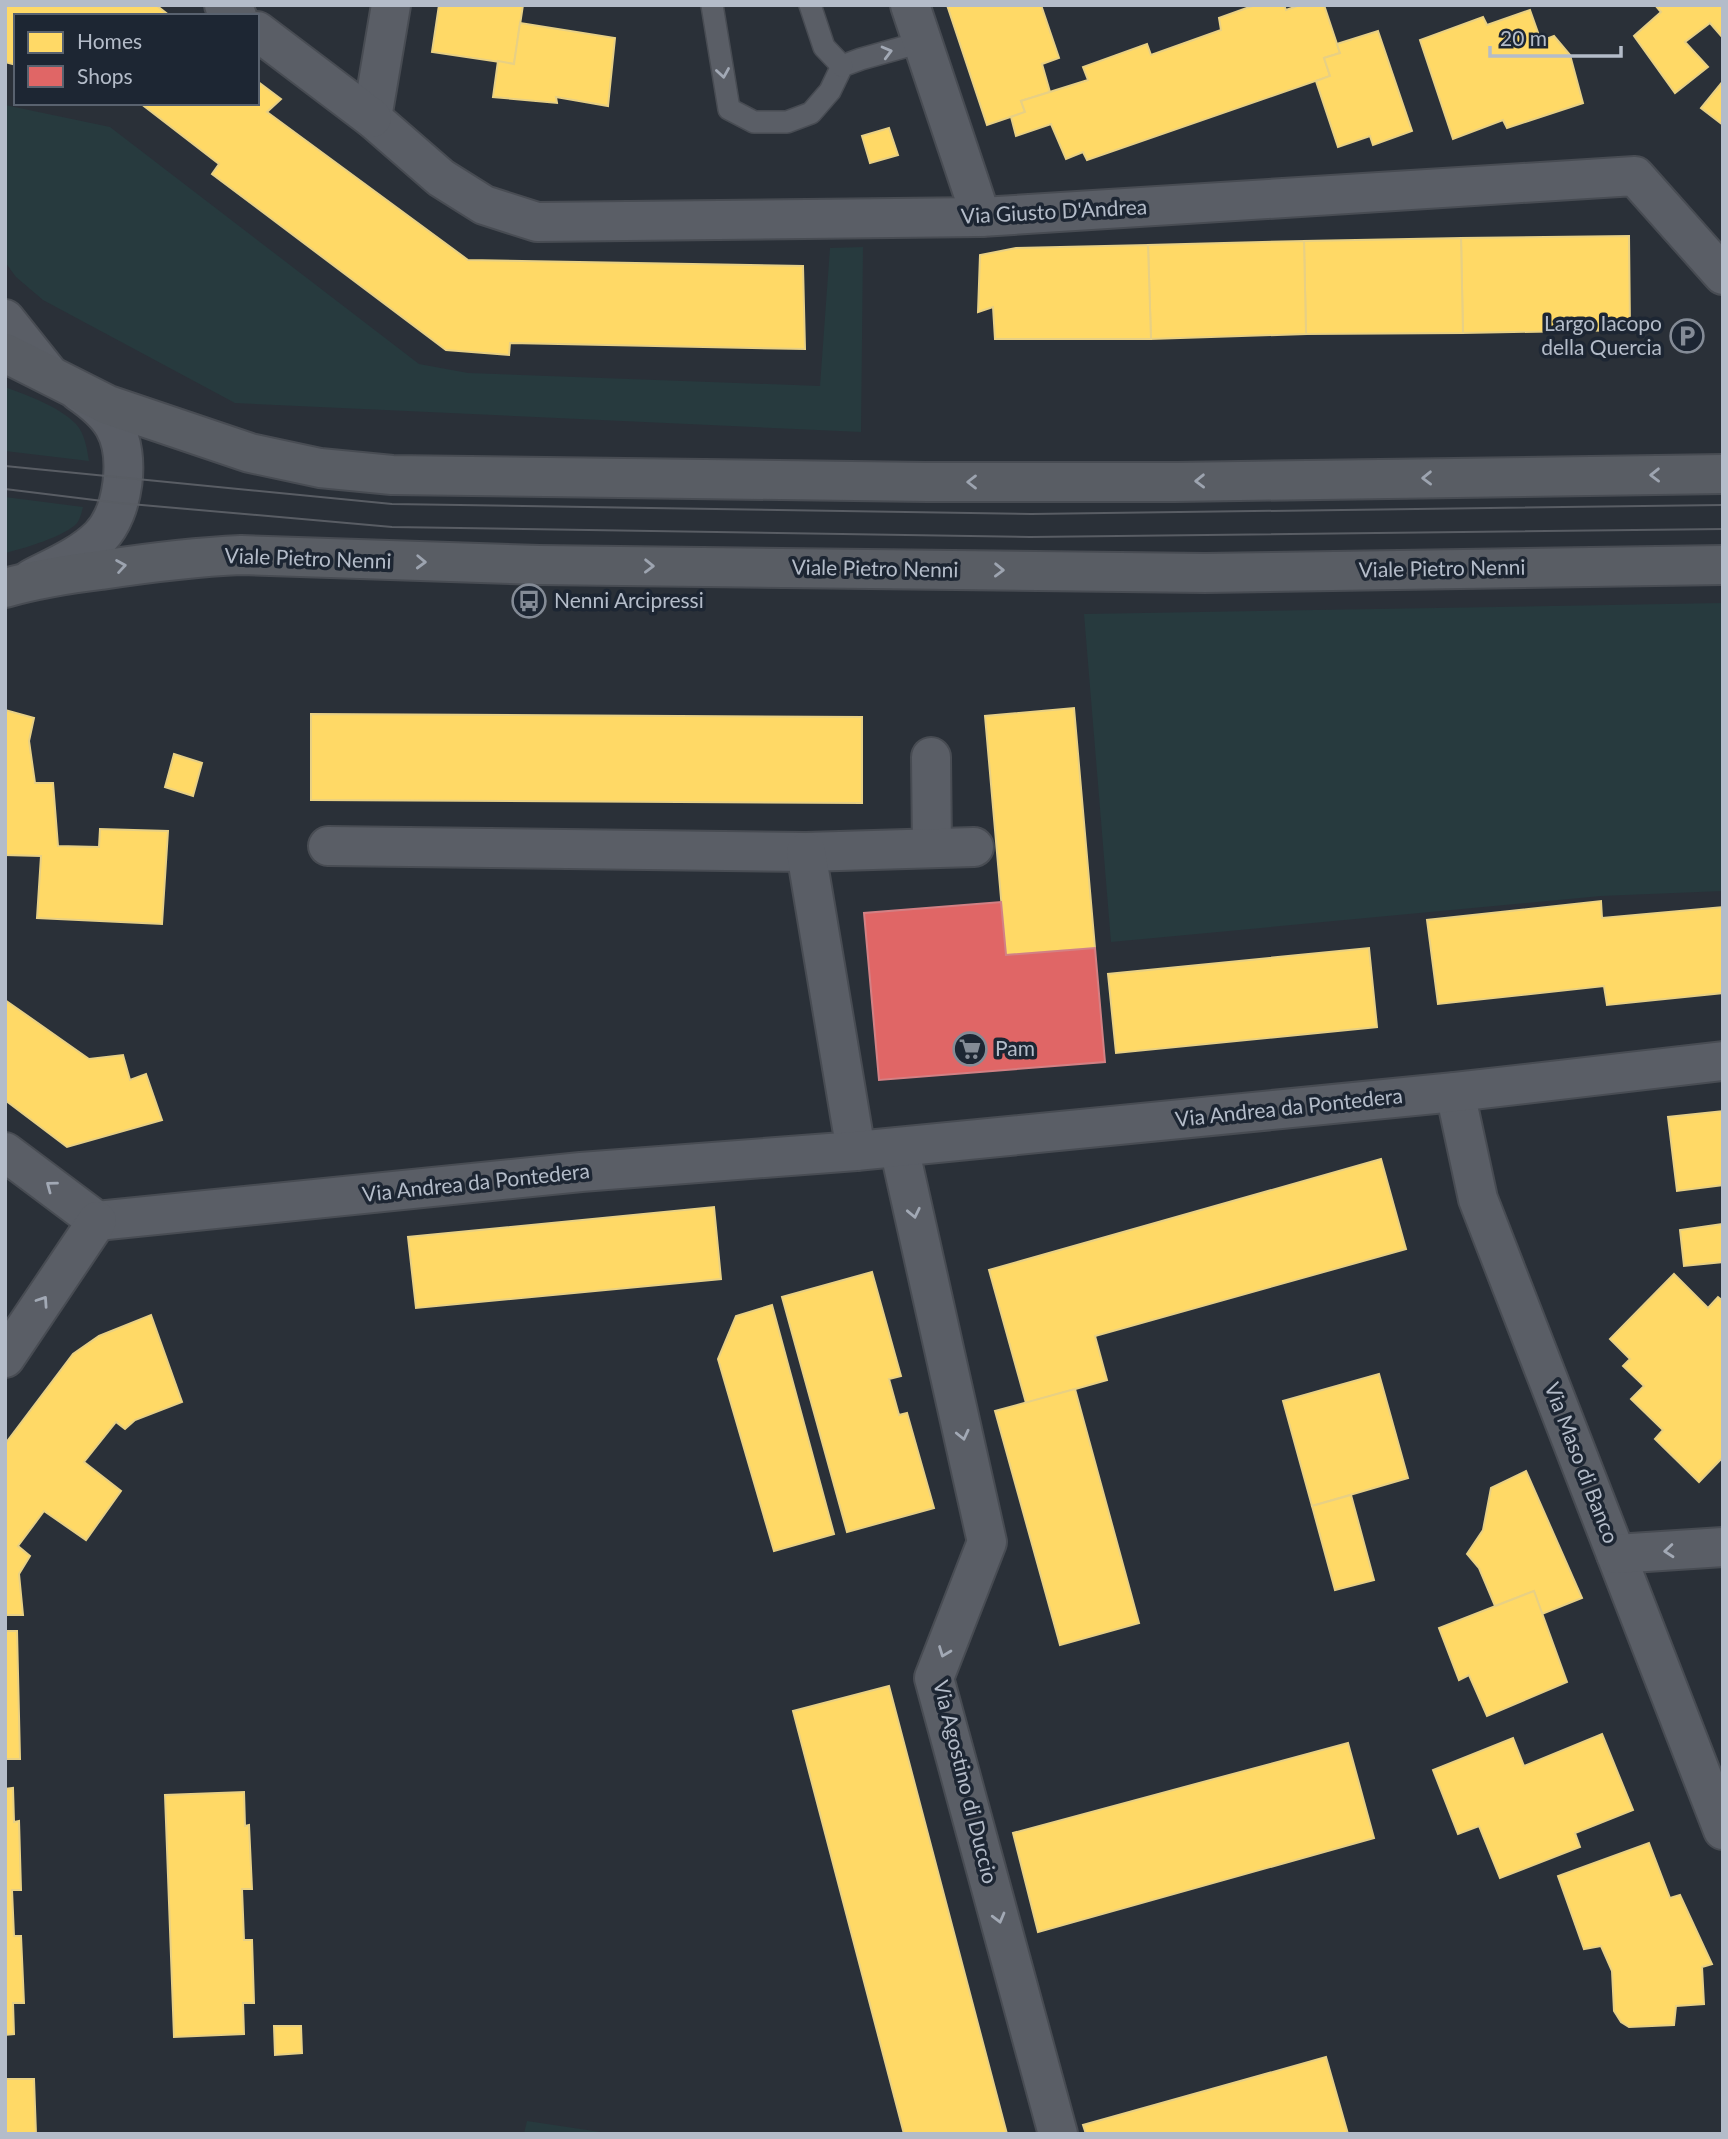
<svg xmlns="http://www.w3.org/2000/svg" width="1728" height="2139" viewBox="0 0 1728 2139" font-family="Lato,sans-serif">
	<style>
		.green { fill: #273a3e }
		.homes { fill: #ffd966; stroke: #e8d084; stroke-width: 2 }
		.shops { fill: #e06666; stroke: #d38084; stroke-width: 2 }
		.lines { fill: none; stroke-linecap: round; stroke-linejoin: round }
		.service-casing { stroke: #484c53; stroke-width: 24 }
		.minor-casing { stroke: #484c53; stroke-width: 42 }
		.tertiary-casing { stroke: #484c53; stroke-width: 42 }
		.secondary-casing { stroke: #484c53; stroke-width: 42 }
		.service { stroke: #5a5e66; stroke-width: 21 }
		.minor { stroke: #5a5e66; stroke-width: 38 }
		.tertiary { stroke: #5a5e66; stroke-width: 38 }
		.secondary { stroke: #595d64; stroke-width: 38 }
		.tram { stroke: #595d64; stroke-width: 2 }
		.oneway { stroke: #a2a9b5 }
		.oneway2 { stroke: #9da4b0 }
		.labels { text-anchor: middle; stroke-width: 7; stroke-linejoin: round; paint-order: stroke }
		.street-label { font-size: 21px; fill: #b4bcc9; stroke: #1d2633 }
		.poi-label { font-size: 21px; fill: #b4bcc9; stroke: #1d2633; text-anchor: start }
	</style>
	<rect width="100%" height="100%" fill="#2a3038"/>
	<g class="green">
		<polygon points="5,105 110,127 419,364 468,373 820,386 830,248 863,247 861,432 235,403 43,300 16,277 5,262"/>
		<path d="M 5,387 C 29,396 58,406 76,424 C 85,434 87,449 89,461 L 5,451 Z"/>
		<path d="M 5,497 L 83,507 C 82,511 80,519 77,523 C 66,536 22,549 5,553 Z"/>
		<polygon points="1723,603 1723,891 1601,896 1111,942 1084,614"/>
		<polygon points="527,2121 614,2134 524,2134"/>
	</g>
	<g class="homes">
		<polygon points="5,5 156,5 170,16 16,16 16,65 5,62"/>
		<polygon points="439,5 523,5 514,64 432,52"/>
		<polygon points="947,5 1041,5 1059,58 1042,64 1050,92 1021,101 1025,112 987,125"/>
		<polygon points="1255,5 1284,5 1286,10 1300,5 1324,5 1340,53 1324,58 1330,76 1087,160 1083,152 1066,159 1051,124 1016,136 1011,117 1025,112 1021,101 1088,80 1083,67 1147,44 1151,55 1221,30 1219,18"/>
		<polygon points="1655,5 1723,5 1723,38 1710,23 1685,42 1708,67 1675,93 1634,36 1661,12"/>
		<polygon points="1530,10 1541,41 1554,36 1570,55 1583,103 1507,128 1503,120 1453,139 1420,40 1483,17 1487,25"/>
		<polygon points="520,23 615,38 608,106 556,97 557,103 493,97 498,61 514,64"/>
		<polygon points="1378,31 1412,131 1373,145 1370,136 1338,147 1316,81 1330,76 1324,58 1340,53 1337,44"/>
		<polygon points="257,81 281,99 267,112 468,260 803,266 805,349 510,343 509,355 446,350 212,174 219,164 140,103 257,103"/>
		<polygon points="1723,81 1723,125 1701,108"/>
		<polygon points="889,128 898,155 870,163 862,136"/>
		<polygon points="1629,236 1630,330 1463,333 1461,238"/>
		<polygon points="1461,238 1463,333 1306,334 1304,241"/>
		<polygon points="1304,241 1306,334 1151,339 1148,245"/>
		<polygon points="1148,245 1151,339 995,339 993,307 978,312 980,255 1016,248"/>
		<polygon points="1074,708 1095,948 1006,955 985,716"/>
		<polygon points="5,710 34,718 29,741 35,783 53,783 58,846 99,847 100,829 168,831 162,924 37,918 41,856 5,855"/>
		<polygon points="311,714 862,717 862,803 311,800"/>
		<polygon points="174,754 202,763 193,796 165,787"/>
		<polygon points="1601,901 1602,918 1723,907 1723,993 1607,1005 1604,986 1438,1004 1427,920"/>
		<polygon points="1369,948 1377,1027 1116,1053 1108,974"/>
		<polygon points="5,1000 89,1059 123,1055 130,1080 146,1074 162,1120 67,1147 5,1100"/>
		<polygon points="1723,1111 1723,1185 1677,1191 1668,1117"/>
		<polygon points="1381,1159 1406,1249 1095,1336 1107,1380 1026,1403 989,1270"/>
		<polygon points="714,1207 721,1279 416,1308 408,1237"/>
		<polygon points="1723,1224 1723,1262 1684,1266 1680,1230"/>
		<polygon points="872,1272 901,1376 889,1379 899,1415 907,1413 934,1508 847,1532 782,1297"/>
		<polygon points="1674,1274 1708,1308 1718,1297 1723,1301 1723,1457 1699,1482 1655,1439 1663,1430 1631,1399 1644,1386 1623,1366 1630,1359 1610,1339"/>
		<polygon points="772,1305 834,1534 774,1551 718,1359 736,1316"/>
		<polygon points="151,1315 182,1402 135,1420 125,1429 116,1422 84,1462 121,1491 86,1540 44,1511 18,1546 30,1556 19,1574 23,1615 5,1615 5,1444 73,1354 99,1336"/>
		<polygon points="1379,1374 1408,1478 1312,1506 1283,1401"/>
		<polygon points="1075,1389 1139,1623 1060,1645 995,1411"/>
		<polygon points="1526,1471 1582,1598 1542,1614 1534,1591 1495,1606 1479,1568 1467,1554 1483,1530 1491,1488"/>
		<polygon points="1351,1495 1374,1580 1335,1590 1312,1506"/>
		<polygon points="1534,1591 1567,1682 1487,1716 1469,1675 1459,1680 1439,1628"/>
		<polygon points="5,1631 17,1631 20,1759 5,1759"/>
		<polygon points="889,1686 1007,2134 904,2134 793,1711"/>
		<polygon points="1602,1734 1633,1810 1575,1833 1580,1847 1500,1878 1479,1826 1458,1834 1433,1770 1513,1738 1524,1766"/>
		<polygon points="1348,1743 1374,1838 1038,1932 1013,1833"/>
		<polygon points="13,1788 14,1822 19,1821 21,1890 12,1890 14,1936 21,1936 24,2003 13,2003 14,2034 5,2035 5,1789"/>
		<polygon points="244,1792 245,1826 249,1825 252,1889 242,1889 244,1940 252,1940 254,2003 243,2003 244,2034 174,2037 165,1795"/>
		<polygon points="1649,1843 1670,1898 1680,1895 1712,1964 1702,1967 1704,2004 1676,2006 1674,2025 1629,2027 1621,2022 1614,2011 1612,1971 1601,1946 1584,1949 1558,1876"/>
		<polygon points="274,2026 301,2026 302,2053 275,2055"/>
		<polygon points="1326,2057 1348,2134 1086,2134 1083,2125"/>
		<polygon points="5,2079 34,2079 36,2134 5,2134"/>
	</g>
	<polygon class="shops" points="1001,902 1006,955 1095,948 1105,1062 879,1080 864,913"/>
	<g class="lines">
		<defs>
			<g id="service">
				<polyline points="712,5 729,109 754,122 787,122 811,113 830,91 842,66 861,59 922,42"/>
				<polyline points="810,5 824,47 842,66"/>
			</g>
			<g id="minor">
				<polyline points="224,5 237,16"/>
				<polyline points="391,5 372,118 441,178 484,205 537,222 981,217 1635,176 1723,275"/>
				<polyline points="910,5 981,217"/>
				<polyline points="257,31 372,118"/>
				<polyline points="5,319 48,373"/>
				<polyline points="931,757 932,848"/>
				<polyline points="328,846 806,852 974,847"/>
				<polyline points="806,852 856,1151"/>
				<polyline points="1455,1092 1478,1199 1723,1830"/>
				<polyline points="899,1147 987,1542 934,1678 1058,2134"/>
				<polyline points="5,1152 97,1221 581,1172 856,1151 1455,1092 1723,1061"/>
				<polyline points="5,1358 97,1221"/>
				<polyline points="1616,1554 1723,1547"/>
			</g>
			<path id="tertiary" d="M 31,579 C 54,567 81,556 100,537 C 124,512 131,456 114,426 C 106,412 92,401 79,392"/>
			<g id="secondary">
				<polyline points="5,353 108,405 250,453 320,468 392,475 926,482 1176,482 1723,474"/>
				<path d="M 5,588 C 37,579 68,574 101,570 C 147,563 194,557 241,555 L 539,565 L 1205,573 L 1723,565"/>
			</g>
		</defs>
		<use href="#service" class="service-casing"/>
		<use href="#minor" class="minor-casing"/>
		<use href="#tertiary" class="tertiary-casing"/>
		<use href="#secondary" class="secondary-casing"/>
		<use href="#service" class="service"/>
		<use href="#minor" class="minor"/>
		<use href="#tertiary" class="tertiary"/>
		<use href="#secondary" class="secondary"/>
		<g class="tram">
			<polyline points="5,466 392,504 1031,514 1723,505"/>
			<polyline points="5,489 119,503 392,527 1030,537 1723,529"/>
		</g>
	</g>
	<defs><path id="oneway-chevron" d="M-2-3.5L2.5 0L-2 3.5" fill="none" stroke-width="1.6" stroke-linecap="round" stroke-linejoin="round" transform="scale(1.75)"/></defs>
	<g class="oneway">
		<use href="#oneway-chevron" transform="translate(887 52) rotate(-15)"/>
		<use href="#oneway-chevron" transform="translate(723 73) rotate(81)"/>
		<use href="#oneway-chevron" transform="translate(51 1186) rotate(-143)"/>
		<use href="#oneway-chevron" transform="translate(914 1213) rotate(78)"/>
		<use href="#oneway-chevron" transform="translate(43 1301) rotate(-56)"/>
		<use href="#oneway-chevron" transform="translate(963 1435) rotate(77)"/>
		<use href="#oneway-chevron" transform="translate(1669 1551) rotate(175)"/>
		<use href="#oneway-chevron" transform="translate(944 1652) rotate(111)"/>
		<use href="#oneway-chevron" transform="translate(999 1918) rotate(75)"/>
	</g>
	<g class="oneway2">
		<use href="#oneway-chevron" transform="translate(1655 475) rotate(179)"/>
		<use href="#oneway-chevron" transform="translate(1427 478) rotate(179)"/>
		<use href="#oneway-chevron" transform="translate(1200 481) rotate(179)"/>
		<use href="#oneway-chevron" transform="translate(972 482) rotate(-180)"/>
		<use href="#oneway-chevron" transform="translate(421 562) rotate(2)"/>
		<use href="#oneway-chevron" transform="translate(121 566) rotate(-9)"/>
		<use href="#oneway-chevron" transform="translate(649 566) rotate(1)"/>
		<use href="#oneway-chevron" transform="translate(999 570) rotate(1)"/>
	</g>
	<defs>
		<symbol id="parking-ring" viewBox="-11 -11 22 22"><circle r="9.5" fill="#1d2633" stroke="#848b96" stroke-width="1.5"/><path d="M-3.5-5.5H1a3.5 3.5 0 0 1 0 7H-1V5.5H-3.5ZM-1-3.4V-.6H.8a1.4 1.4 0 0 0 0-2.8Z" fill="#848b96"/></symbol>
		<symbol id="bus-ring" viewBox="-11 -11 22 22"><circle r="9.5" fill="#1d2633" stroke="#848b96" stroke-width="1.5"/><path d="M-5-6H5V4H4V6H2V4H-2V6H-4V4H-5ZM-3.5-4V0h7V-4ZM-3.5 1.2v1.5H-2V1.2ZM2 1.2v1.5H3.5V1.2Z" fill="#848b96"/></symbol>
		<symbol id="supermarket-ring" viewBox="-11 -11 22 22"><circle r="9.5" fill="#1d2633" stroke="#848b96" stroke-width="1.5"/><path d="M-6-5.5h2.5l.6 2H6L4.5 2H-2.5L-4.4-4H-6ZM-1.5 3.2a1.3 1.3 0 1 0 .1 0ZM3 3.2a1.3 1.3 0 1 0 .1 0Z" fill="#848b96"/></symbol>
	</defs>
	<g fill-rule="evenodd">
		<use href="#parking-ring" x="1668" y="317" width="38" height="38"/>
		<use href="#bus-ring" x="510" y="582" width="38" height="38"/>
		<use href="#supermarket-ring" x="951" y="1030" width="38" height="38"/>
	</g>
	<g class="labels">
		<g class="street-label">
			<text transform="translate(1054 212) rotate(-3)" y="7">Via Giusto D'Andrea</text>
			<text transform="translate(308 559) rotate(2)" y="7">Viale Pietro Nenni</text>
			<text transform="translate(875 569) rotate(1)" y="7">Viale Pietro Nenni</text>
			<text transform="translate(1442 569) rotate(-1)" y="7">Viale Pietro Nenni</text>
			<text transform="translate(1289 1108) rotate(-6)" y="7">Via Andrea da Pontedera</text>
			<text transform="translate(476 1183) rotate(-6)" y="7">Via Andrea da Pontedera</text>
			<text transform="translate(1581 1463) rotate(69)" y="7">Via Maso di Banco</text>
			<text transform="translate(965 1782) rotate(76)" y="7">Via Agostino di Duccio</text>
		</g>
		<g class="poi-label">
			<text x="1662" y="331" text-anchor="end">Largo Iacopo<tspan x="1662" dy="24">della Quercia</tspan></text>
			<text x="554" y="608">Nenni Arcipressi</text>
			<text x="995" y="1056">Pam</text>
		</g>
	</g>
	<rect width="1728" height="2139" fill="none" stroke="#b4bcc9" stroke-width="14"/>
	<rect x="14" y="14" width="245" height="91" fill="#1d2633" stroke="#59626f" stroke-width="2"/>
	<rect x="28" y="32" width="35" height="21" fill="#ffd966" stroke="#59626f" stroke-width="2"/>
	<text x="77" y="49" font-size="21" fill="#b4bcc9">Homes</text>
	<rect x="28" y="66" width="35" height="21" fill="#e06666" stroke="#59626f" stroke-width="2"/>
	<text x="77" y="84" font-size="21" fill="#b4bcc9">Shops</text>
	<path d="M1490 46v10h131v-10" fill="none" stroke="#b4bcc9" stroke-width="3.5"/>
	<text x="1500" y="46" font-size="21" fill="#b4bcc9" stroke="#1d2633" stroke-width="5" paint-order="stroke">20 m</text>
</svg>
